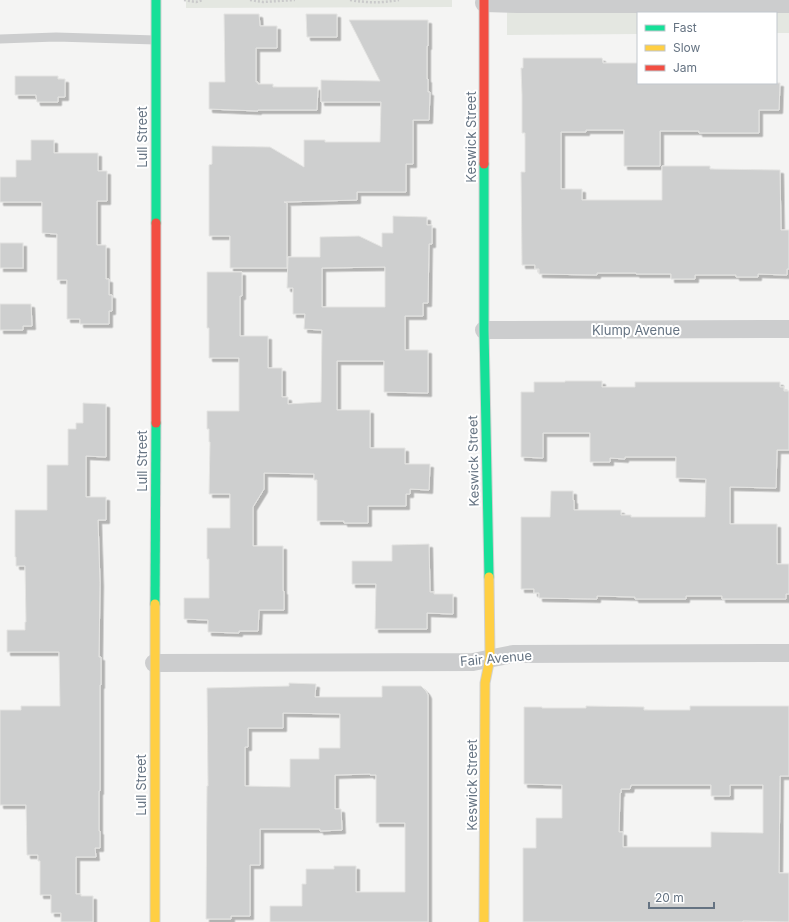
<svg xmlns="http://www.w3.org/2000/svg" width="789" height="922" viewBox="0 0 789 922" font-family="Inter,sans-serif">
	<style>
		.green { fill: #e4e7e1 }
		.building { fill: #cecfcf; stroke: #e4e4e2; fill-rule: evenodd; filter: url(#shadow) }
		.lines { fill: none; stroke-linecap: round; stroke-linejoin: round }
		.fast-casing { stroke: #d0d1d1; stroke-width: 11 }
		.slow-casing { stroke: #d0d1d1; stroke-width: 11 }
		.jam-casing { stroke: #d0d1d1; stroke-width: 11 }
		.path { stroke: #cacacb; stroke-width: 2.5; stroke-dasharray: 2 2; stroke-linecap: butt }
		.lane { stroke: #cccdce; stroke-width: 9 }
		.street { stroke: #cccdce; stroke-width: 18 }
		.fast { stroke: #16e098; stroke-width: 9 }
		.slow { stroke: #ffcf43; stroke-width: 9 }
		.jam { stroke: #f24e42; stroke-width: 9 }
		.labels { text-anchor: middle; stroke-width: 4; stroke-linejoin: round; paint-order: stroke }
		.street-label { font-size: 13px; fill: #657382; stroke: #fff }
	</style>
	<defs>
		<filter id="shadow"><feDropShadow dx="3.5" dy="3.5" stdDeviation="0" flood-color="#0004"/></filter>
	</defs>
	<rect width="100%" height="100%" fill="#f4f4f3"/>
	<g class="green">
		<polygon points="186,0 452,0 452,7 186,8"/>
		<polygon points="507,0 789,0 789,33 776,33 776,13 638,13 638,34 507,35"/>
	</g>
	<g class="building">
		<polygon points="224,14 259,14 260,26 277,26 277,48 256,48 256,82 258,82 258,84 273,84 273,87 318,87 317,110 258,110 258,111 209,109 209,82 225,82"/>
		<polygon points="306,14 337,14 337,37 307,37"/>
		<polygon points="349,20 428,20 428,46 427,46 427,79 428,79 428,92 430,92 429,120 413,120 413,164 406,164 406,192 357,192 357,200 284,202 287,203 287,268 230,268 230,236 209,236 209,165 212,164 212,146 270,147 304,167 304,140 325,140 325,142 380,142 381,102 321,102 321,80 380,81"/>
		<polygon points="523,58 602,58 603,63 638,63 638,83 780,83 779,110 759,110 759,133 699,133 699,131 660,131 660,166 624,166 624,130 586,130 586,132 561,132 561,189 582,189 582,200 662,200 662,166 710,166 710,169 780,170 781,230 789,230 789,269 787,269 787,275 758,274 758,277 736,277 736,275 695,275 695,279 671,279 671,274 636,274 636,273 597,273 597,275 539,274 539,269 535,269 535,265 522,265 521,172 525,172 525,133 522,133 522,95 521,68 523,68"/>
		<polygon points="15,76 58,76 58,79 65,79 65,97 58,97 58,102 37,102 36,95 15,95"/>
		<polygon points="31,140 54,140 54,153 98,153 98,171 107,171 107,201 97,201 97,245 106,245 106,279 109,279 109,295 112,295 112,311 109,311 109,324 80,324 80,319 67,319 67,280 57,280 57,234 42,233 42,202 0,202 0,177 16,177 16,160 31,160"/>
		<path d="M 393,216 L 427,217 L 427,225 L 432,225 L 432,244 L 429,244 L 428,303 L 423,303 L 423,316 L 405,316 L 405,350 L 428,350 L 428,393 L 384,392 L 384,361 L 337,361 L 337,410 L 370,410 L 370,448 L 405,448 L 405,464 L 430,464 L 429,490 L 410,489 L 410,494 L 406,494 L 406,506 L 368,506 L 368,523 L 344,523 L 344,521 L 317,521 L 317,480 L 314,480 L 314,474 L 264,473 L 264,489 L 253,507 L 253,546 L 283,546 L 283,591 L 284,591 L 284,610 L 259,610 L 258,631 L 239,631 L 239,633 L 208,632 L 208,620 L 184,619 L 184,598 L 209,598 L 209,559 L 207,559 L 207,528 L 230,528 L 230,494 L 209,494 L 210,442 L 209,442 L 209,429 L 207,429 L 207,411 L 239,411 L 239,358 L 209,358 L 209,328 L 207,328 L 207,272 L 242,272 L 242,296 L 240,296 L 240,336 L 268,336 L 268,368 L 282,368 L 282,397 L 288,397 L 288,404 L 321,402 L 322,330 L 304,329 L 305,314 L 293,314 L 293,288 L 287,288 L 288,257 L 320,257 L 320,237 L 359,236 L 382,247 L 382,233 L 393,233 ZM 385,267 L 385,307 L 322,307 L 322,268 Z"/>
		<rect x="0" y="243" width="23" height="25"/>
		<polygon points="0,304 31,304 32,326 23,326 23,330 0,330"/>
		<polygon points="565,381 602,381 602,387 635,387 635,382 780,382 780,387 784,387 784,391 789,391 789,450 777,450 776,488 730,487 730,524 777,524 777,564 789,564 789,594 786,594 786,599 722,599 722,596 686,596 686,599 635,599 635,597 597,596 597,599 539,598 539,593 534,593 534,589 521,589 521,517 550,517 551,491 573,491 573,500 574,500 574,510 621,510 621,515 631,515 631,517 705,517 706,479 676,478 676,457 625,457 625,459 610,458 610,462 590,462 590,433 543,433 543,458 521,457 521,392 534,392 534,382 565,382"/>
		<polygon points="83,403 106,404 106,457 86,456 86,497 106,497 106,520 98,520 100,583 99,657 101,657 101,685 100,685 100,791 99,791 99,831 100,831 100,848 95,848 96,857 76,857 76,894 81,894 81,896 93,896 93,922 61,922 61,913 51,913 51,895 40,895 40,861 38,861 38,855 27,855 26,805 0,805 0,710 21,710 21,706 60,706 59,652 7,652 7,630 25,630 25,622 26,622 25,566 16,566 16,557 15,557 15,510 47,510 47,465 68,465 68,429 76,429 76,423 83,423"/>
		<polygon points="429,544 430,592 434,592 434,594 453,594 453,614 427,613 427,629 375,629 376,584 352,584 352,561 392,561 392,545"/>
		<path d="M 289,683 L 316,684 L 315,697 L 382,697 L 382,686 L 421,686 L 426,691 L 428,695 L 428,922 L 270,922 L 270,906 L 302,906 L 302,884 L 306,884 L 306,869 L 334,869 L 334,866 L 356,866 L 356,892 L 405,892 L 405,823 L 376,823 L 376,775 L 370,775 L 370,774 L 335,775 L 335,809 L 341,809 L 342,830 L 320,831 L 320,829 L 260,829 L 260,865 L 250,865 L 250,916 L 231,916 L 231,919 L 206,919 L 207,786 L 208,786 L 207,688 L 289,686 ZM 283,713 L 340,714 L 340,748 L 319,748 L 319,759 L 290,759 L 290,787 L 245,786 L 245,747 L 248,747 L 248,728 L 283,728 Z"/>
		<path d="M 586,706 L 644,707 L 644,710 L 690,710 L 690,706 L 789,706 L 789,776 L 780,776 L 779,873 L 789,873 L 789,922 L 743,921 L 743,922 L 523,922 L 523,848 L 536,848 L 536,818 L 562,818 L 562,785 L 524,784 L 524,707 L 542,707 L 542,708 L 586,708 ZM 631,785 L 711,785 L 711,796 L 730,796 L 730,785 L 763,785 L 763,833 L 711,832 L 711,847 L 623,847 L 623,832 L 619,832 L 620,793 L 621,793 L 621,789 L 630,789 Z"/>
	</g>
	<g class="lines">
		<defs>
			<g id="fast">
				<polyline points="484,164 484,330 489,577"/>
				<polyline points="156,223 156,0"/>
				<polyline points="155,604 156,423"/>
			</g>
			<g id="slow">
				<polyline points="155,922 155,604"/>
				<polyline points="484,922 485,683 490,658 489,577"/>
			</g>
			<g id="jam">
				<polyline points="484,0 484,164"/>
				<polyline points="156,423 156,223"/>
			</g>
		</defs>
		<use href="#fast" class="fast-casing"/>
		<use href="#slow" class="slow-casing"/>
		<use href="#jam" class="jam-casing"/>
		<g class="path">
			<polyline points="184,0 196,2 203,0"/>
			<polyline points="250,0 263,2 295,0"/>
			<path d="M 350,0 C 368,3 381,3 399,0"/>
		</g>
		<polyline class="lane" points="0,39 56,37 156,40"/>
		<g class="street">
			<polyline points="484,3 518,4 789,4"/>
			<polyline points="484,330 789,329"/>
			<polyline points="154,663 473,662 513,654 789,653"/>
		</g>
		<use href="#fast" class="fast"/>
		<use href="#slow" class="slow"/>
		<use href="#jam" class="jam"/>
	</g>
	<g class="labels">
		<g class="street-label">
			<text transform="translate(142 137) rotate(-90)" y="5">Lull Street</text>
			<text transform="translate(471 137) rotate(-90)" y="5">Keswick Street</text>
			<text x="636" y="335">Klump Avenue</text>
			<text transform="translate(142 461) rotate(-90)" y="5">Lull Street</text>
			<text transform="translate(473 461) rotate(-91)" y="5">Keswick Street</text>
			<text transform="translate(496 658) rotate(-5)" y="5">Fair Avenue</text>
			<text transform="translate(141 785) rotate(-90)" y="5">Lull Street</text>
			<text transform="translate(472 785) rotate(-90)" y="5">Keswick Street</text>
		</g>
	</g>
	<rect x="637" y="12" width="140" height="72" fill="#ffffff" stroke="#c1c7cd"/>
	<rect x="645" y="25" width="20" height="6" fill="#16e098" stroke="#c1c7cd"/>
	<text x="673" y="32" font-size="12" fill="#657382">Fast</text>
	<rect x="645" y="45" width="20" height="6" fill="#ffcf43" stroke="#c1c7cd"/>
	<text x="673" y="52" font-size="12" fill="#657382">Slow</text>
	<rect x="645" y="65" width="20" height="6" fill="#f24e42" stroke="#c1c7cd"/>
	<text x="673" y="72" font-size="12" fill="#657382">Jam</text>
	<path d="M649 902v6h65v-6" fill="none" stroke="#657382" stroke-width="2"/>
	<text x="655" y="902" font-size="12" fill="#657382" stroke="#ffffff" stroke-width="3" paint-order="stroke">20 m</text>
</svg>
